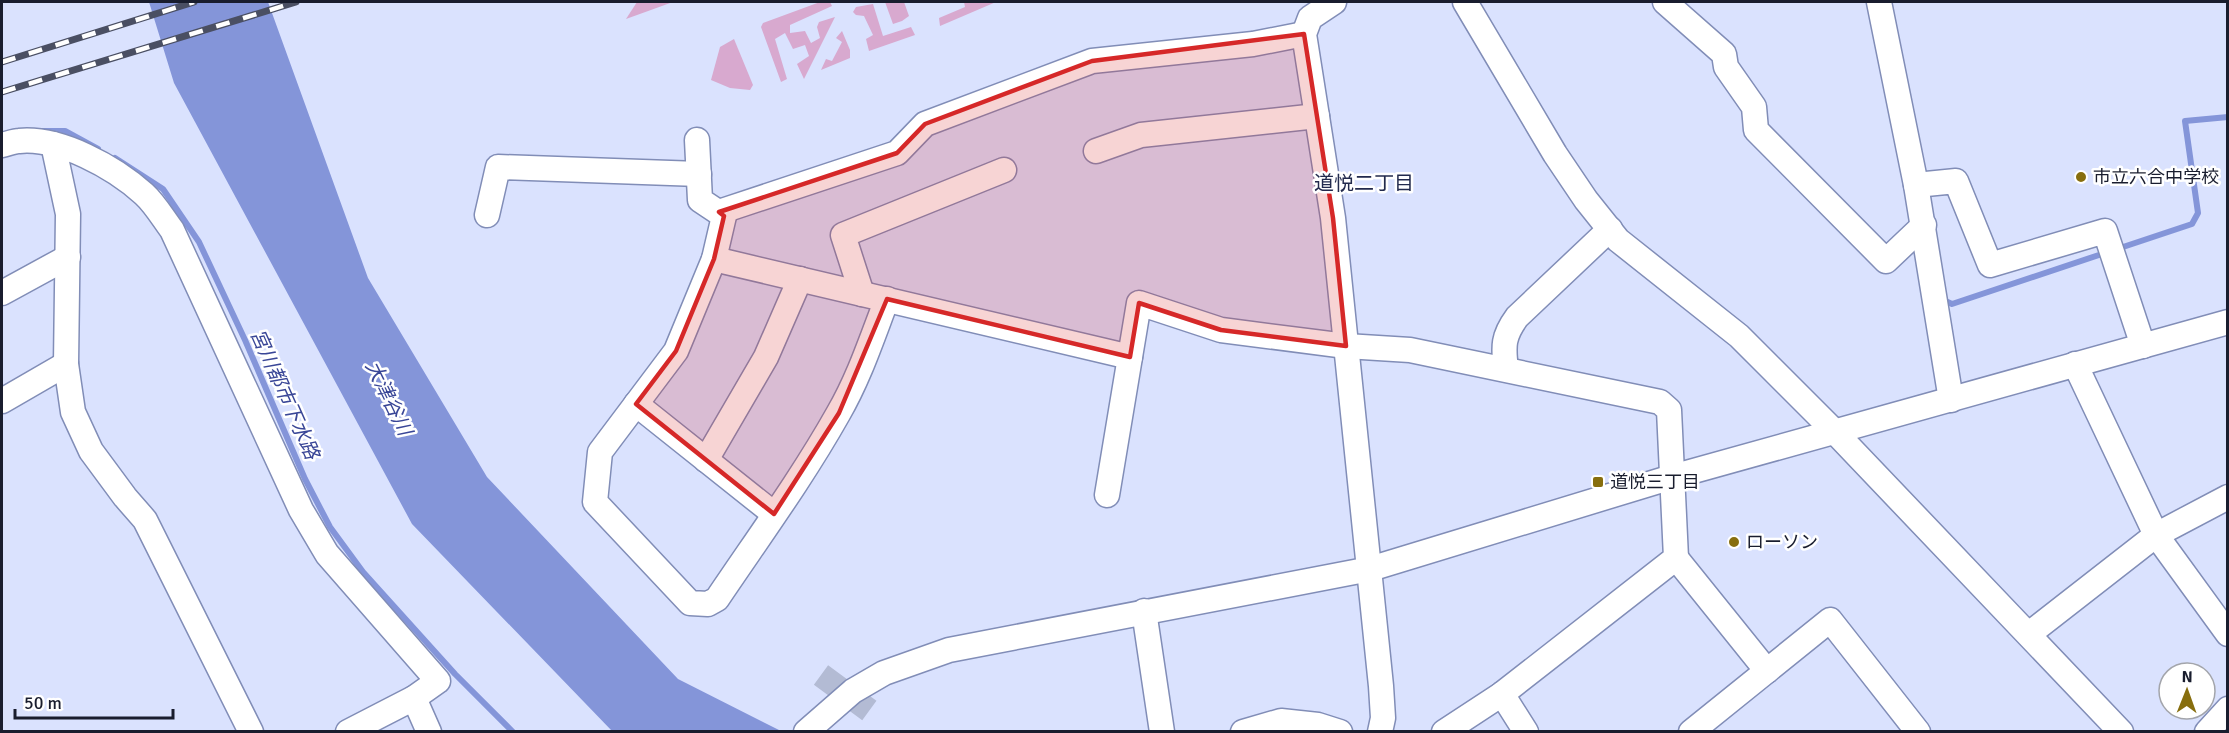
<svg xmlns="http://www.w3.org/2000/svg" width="2229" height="733" viewBox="0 0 2229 733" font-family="Signika,'Noto Sans JP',sans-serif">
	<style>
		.green { fill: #d8a9cf }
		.water { fill: #8495d9 }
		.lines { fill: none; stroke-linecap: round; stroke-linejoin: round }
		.stream { stroke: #8495d9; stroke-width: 6 }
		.minor-tunnel { stroke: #b3bbd4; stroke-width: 24; stroke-dasharray: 24 12; stroke-linecap: butt }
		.minor-casing { stroke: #818db7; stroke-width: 27 }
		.minor { stroke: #fff; stroke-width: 24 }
		.rail-casing { stroke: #4a4f63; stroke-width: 7 }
		.rail { stroke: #fff; stroke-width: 4.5; stroke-dasharray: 14; stroke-linecap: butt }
		.marked { fill: #d62828; fill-opacity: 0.2; stroke: #d62828; stroke-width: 4.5; stroke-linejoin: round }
		.poi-dot { fill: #876e0e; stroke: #fff; stroke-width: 2 }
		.labels { text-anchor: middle; stroke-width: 5; stroke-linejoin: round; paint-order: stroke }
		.poi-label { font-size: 18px; fill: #191d2e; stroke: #fff; text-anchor: start }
		.neighbourhood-label { font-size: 20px; fill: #222a4d; stroke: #fff }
		.water-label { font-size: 20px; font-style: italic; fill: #394697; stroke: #fff }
	</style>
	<rect width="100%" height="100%" fill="#dae2fe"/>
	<g class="green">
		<polygon points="637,2 673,2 626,19"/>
		<polygon points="820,2 830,2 832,6 790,25 790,33 805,31 811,43 820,38 817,27 819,22 835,17 804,79 797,64 809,56 805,45 793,49 785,33 775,39 787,79 781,82 761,27 763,23"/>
		<polygon points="885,2 904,2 909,16 902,21 893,24"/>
		<polygon points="964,2 996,2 940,26 939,18 965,7"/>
		<polygon points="873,4 883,36 911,27 915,35 869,51 866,39 873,35 864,16 856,15 853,12 856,7"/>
		<polygon points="842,31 850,50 850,58 821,70 826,59 832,61 842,42 836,38"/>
		<polygon points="734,39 753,85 750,90 730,88 711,80 720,47"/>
	</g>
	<polygon class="water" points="149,2 268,2 368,278 487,477 678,679 781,731 612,731 412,524 174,83"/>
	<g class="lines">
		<g class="stream">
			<polyline points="41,131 65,131 98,149"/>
			<polyline points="115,158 163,189 199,242 245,340 305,479 330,527 363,572 455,674 513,732"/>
			<polyline points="2117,249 2192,224 2198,213 2185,121 2228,117"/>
			<polyline points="1941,299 1952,304 2108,252"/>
		</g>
		<polyline class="minor-tunnel" points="821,675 870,711"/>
		<defs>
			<g id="minor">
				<polyline points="1334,2 1310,18 1304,34 1333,218 1381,686 1383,718 1380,732"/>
				<polyline points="1465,2 1555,154 1586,200 1618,240 1739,336 1834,431 2121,732"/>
				<polyline points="1665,2 1724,54 1726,67 1754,107 1756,130 1886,261 1924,225"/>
				<polyline points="1879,2 1916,185 1951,400"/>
				<path d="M 697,140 L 700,200 L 724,216 L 714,259 L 676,351 L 600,452 L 595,502 L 690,603 L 708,604 L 717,599 C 758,538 802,478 838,414 C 859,378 872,338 887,299"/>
				<polyline points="53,144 68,214 66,364 73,412 91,451 125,497 145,520 251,732"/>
				<path d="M 2,145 C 7,144 14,141 19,141 C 60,137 114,167 144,194 C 155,204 163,218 172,230 L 301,510 L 327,554 L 438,681 L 414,698 L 348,732"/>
				<polyline points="1096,151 1141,135 1317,116"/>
				<polyline points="1916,185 1956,181 1990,265 2105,231 2143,346"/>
				<polyline points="719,212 897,153 925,124 1092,61 1253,44 1304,34"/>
				<polyline points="487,215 498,167 699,174"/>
				<polyline points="714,259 1130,357"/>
				<polyline points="2,293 68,257"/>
				<polyline points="862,294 843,235 1004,170"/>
				<polyline points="2075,364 2156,535 2228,634"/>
				<path d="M 1506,369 C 1503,346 1503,336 1517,317 L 1610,229"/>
				<polyline points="2,401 66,364"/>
				<polyline points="636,404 774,514"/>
				<polyline points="706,460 766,357 800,279"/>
				<polyline points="1107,495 1139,303 1221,330 1346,346 1410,350 1660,402 1669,410 1676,558 1502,694 1444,732"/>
				<polyline points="1676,558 1767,671"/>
				<polyline points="1144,611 1162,732"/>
				<polyline points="2029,634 2156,535 2228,497"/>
				<polyline points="1502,694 1526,732"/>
				<polyline points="414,698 429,732"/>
				<polyline points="806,732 853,691 884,673 949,650 1370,569 1672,477 2228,322"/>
				<polyline points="1243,732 1281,721 1318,725 1340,732"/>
				<polyline points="1691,732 1830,620 1918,732"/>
				<polyline points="2207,732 2228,709"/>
			</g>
		</defs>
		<use href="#minor" class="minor-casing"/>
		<use href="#minor" class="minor"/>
		<defs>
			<g id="rail">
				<polyline points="2,62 194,2"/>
				<polyline points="2,92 296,2"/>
			</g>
		</defs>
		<use href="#rail" class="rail-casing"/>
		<use href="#rail" class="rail"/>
	</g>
	<path class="marked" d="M 1304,34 L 1333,218 L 1346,346 L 1221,330 L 1139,303 L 1130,357 L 887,299 L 839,413 L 774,514 L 636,404 L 676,351 L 714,259 L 724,216 L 719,212 L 897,153 L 925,124 L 1092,61 Z"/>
	<g class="poi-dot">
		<circle cx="2081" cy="177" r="6"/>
		<rect x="1592" y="476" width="12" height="12" rx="3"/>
		<circle cx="1734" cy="542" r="6"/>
	</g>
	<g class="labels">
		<g class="poi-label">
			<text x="2093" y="183">市立六合中学校</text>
			<text x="1610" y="488">道悦三丁目</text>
			<text x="1746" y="548">ローソン</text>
		</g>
		<g class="neighbourhood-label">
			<text x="1364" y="190">道悦二丁目</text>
		</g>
		<g class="water-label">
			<text transform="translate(285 394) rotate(66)" y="7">宮川都市下水路</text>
			<text transform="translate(389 398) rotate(64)" y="7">大津谷川</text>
		</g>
	</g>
	<rect width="2229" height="733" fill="none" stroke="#191d2e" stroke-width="6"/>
	<g transform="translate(2187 691) rotate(1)"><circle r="28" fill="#ffffff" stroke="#a3a5ab" stroke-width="1.5"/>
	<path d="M0-4.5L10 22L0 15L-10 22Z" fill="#876e0e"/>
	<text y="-9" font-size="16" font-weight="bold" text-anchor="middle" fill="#191d2e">N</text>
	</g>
	<path d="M15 709v9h158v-9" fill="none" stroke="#191d2e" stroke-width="3"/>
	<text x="24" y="709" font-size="18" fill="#191d2e" stroke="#ffffff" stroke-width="4.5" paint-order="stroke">50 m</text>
</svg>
